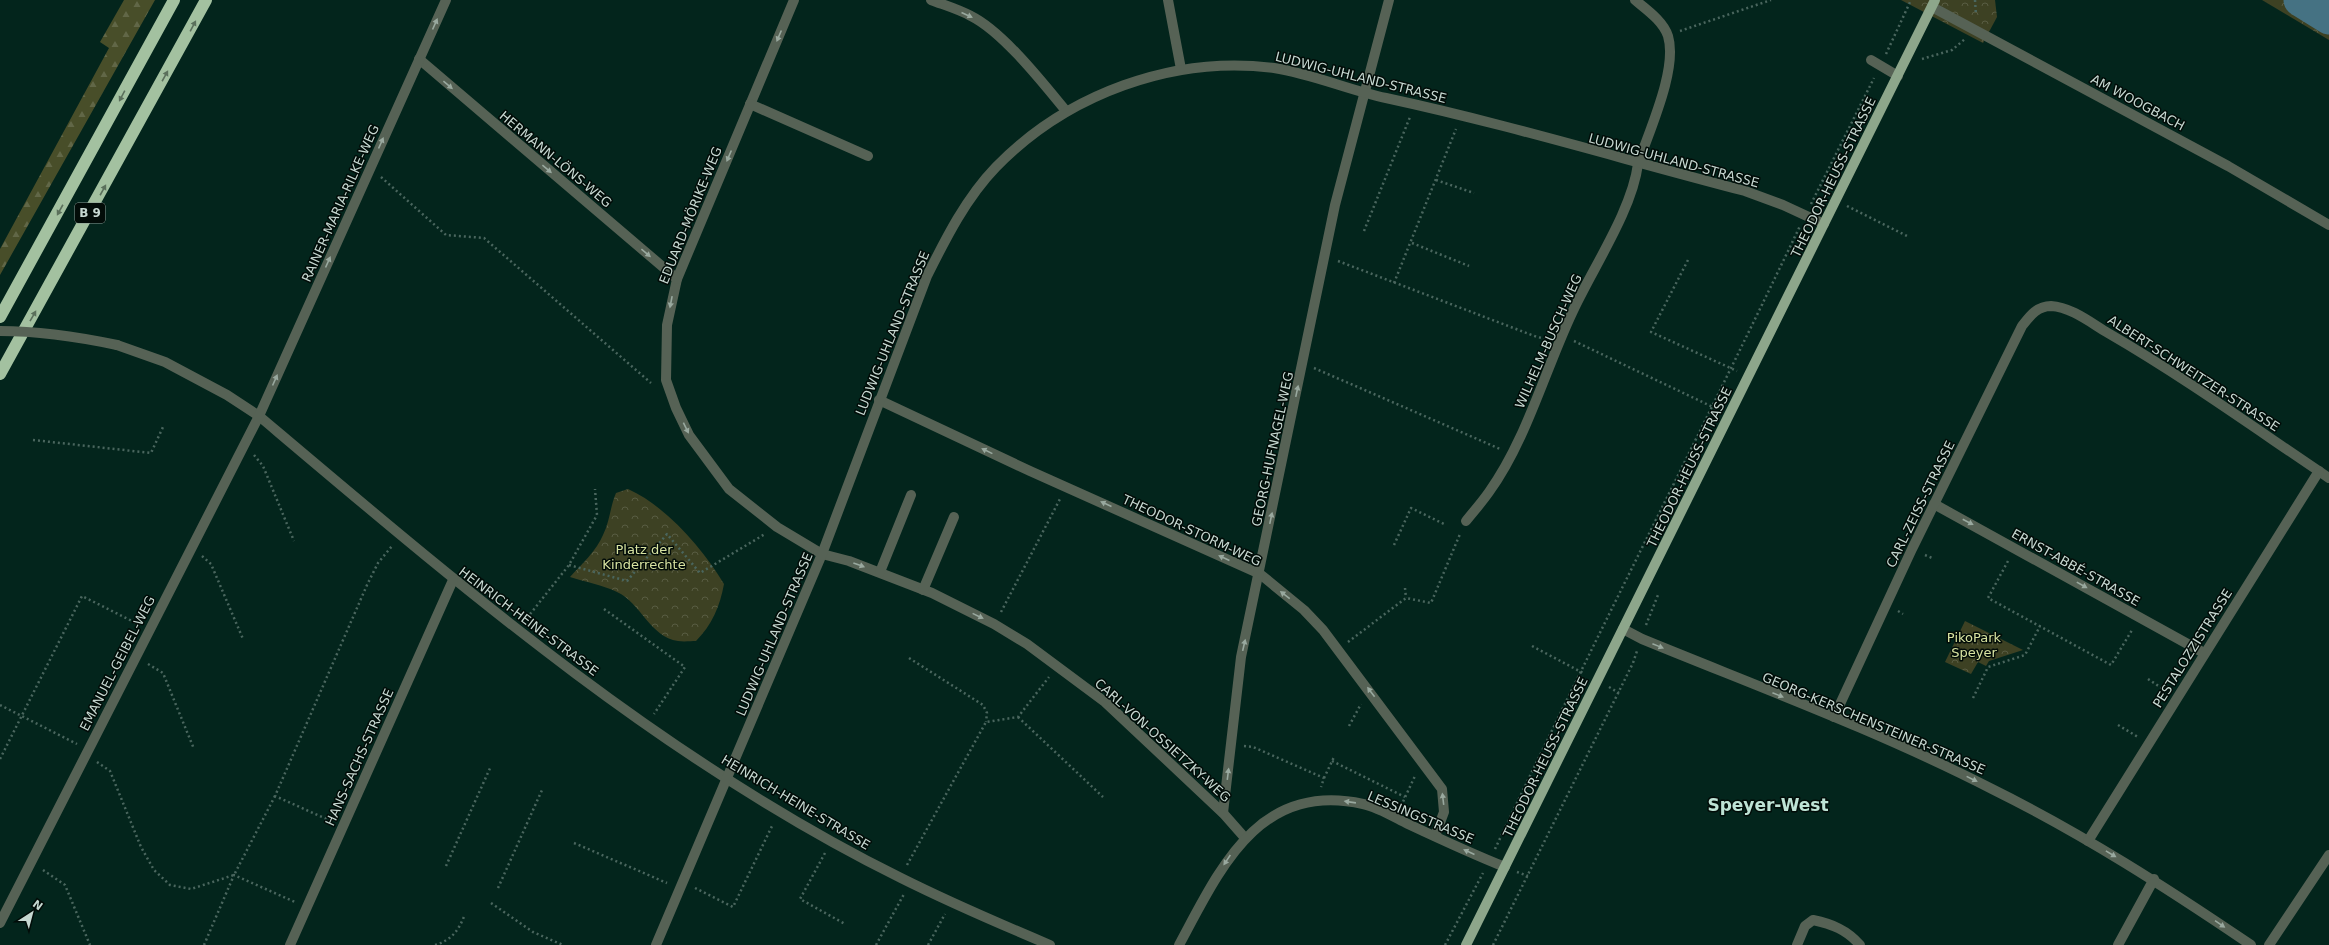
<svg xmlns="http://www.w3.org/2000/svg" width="2329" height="945" viewBox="0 0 2329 945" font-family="'DejaVu Sans',sans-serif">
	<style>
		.forest { fill: url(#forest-firs) }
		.park { fill: url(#park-crowns) }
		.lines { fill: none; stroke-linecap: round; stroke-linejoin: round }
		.river { stroke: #457283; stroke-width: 33 }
		.path { stroke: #4a665e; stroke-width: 2.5; stroke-dasharray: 2 3; stroke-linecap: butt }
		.minor { stroke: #566255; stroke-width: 10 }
		.major { stroke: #8da68b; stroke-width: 10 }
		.highway { stroke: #a3c1a0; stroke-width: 12 }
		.minor-bridge { stroke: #566255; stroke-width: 10 }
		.oneway { fill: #99a99f }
		.oneway2 { fill: #5b705c }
		.labels { text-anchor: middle; stroke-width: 3; stroke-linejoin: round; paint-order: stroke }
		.shield { fill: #020c08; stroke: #8b9b95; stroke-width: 1 }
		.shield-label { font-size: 12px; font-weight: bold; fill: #c6d8d1 }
		.street-label { font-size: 13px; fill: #c6d8d1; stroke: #020c08 }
		.park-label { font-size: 13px; fill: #d8e3a1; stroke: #020c08 }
		.district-label { font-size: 17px; font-weight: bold; fill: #bee3d5; stroke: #020c08 }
	</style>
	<defs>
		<pattern id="forest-firs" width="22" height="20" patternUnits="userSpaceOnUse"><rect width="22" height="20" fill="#484e29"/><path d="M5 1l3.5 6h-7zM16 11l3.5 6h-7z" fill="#616747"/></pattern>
		<pattern id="park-crowns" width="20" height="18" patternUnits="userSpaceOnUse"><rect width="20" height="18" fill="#3d4123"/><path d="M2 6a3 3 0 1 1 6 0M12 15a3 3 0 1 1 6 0" fill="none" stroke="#585c42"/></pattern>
	</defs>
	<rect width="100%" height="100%" fill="#03251c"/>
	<polygon class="forest" points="124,0 155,0 0,275 0,249 109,48 100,42"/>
	<g class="park">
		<polygon points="1901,0 1995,0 1997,17 1983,43"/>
		<polygon points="2263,0 2329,0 2329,40 2262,0"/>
		<path d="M 628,489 C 666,506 703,549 724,584 C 720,606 712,625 696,641 C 691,641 684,642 678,641 C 650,637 641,603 617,592 C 603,585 585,582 570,577 C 581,565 597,550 603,535 C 610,521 610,507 616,493 Z"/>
		<polygon points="1965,621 2023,650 1989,661 1986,666 1978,662 1971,674 1945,662"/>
	</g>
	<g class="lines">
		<polyline class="river" points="2300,0 2329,18"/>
		<g class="path">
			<polyline points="1975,0 1976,15"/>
			<polyline points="1680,31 1771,0"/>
			<polyline points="1886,54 1911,0"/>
			<polyline points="1922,59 1952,50 1965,39"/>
			<polyline points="381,177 446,235 484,238 651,383"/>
			<polyline points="1436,180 1474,193"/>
			<polyline points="1811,204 1874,78"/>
			<polyline points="1847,206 1907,236"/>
			<polyline points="1364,231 1410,117"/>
			<polyline points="1412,243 1469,266"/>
			<polyline points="1688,260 1651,332 1737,371"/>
			<polyline points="1338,261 1537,337 1547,339"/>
			<polyline points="1394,283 1456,129"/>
			<polyline points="1574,341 1717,409"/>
			<polyline points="1314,368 1500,449"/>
			<polyline points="33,440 151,453 163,427"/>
			<polyline points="254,455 263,466 294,541"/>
			<polyline points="1394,545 1411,508 1444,524"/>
			<polyline points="1925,555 1932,558"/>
			<polyline points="202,556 211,564 243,639"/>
			<polyline points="2008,561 1988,598 2111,665 2132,630"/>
			<polyline points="569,565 627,581 667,534 700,573 765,534"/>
			<polyline points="1405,588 1406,598"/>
			<polyline points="604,609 685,667 654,714"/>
			<polyline points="1898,611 1903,614"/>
			<polyline points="1001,612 1060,499"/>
			<polyline points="527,618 569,565 597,515 595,489"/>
			<polyline points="1646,625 1658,595"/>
			<polyline points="1348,642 1406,598 1431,603 1460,534"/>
			<polyline points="1532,646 1585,674"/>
			<polyline points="909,658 983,705 987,713 986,722"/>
			<polyline points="148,664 163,673 194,749"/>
			<polyline points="2148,679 2166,691"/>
			<polyline points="1609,687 1619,693"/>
			<polyline points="1973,698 1988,667 2025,655 2040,626"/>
			<polyline points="0,705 77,744"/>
			<polyline points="1018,717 1103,797"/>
			<polyline points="2118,725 2138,737"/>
			<polyline points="1349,726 1361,704"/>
			<polyline points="1244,746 1253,747 1324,778 1321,787"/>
			<polyline points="0,759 82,596 138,624"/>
			<polyline points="1332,761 1405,797"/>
			<polyline points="97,762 110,771 141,847 154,870 170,885 191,889 234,875 275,796"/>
			<polyline points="1324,778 1334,757"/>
			<polyline points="1401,806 1415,776"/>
			<polyline points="331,821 275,796 367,585 378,563 392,546"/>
			<polyline points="574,843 667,883"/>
			<path d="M 1495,849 C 1594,640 1700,435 1800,226"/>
			<polyline points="825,853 800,899 845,924"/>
			<polyline points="907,865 986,722 1018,717 1049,677"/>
			<polyline points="446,866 491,766"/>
			<polyline points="43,870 65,885 90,945"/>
			<polyline points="1517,872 1528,876"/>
			<polyline points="498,888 542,790"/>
			<polyline points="695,888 733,907 773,824"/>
			<polyline points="491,903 533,932 563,945"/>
			<polyline points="204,945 234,875 295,902"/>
			<path d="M 435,945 C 452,940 459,930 465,914"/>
			<polyline points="876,945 904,894"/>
			<polyline points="928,945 945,914"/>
			<polyline points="1445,945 1483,873"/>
			<polyline points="1493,945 1633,663 1637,651"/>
		</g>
		<g class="minor">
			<polyline points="794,0 677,279 667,325 666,380 676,408 689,435 729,489 777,527 822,554 849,561 932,593 994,624 1027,644 1105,702 1223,813 1245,838"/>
			<path d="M 931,0 C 944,5 958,9 971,16 C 1003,32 1043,83 1066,111"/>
			<polyline points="1168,0 1181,69"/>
			<polyline points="1932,7 2228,166 2329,225"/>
			<polyline points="419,59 677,279"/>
			<polyline points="1871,60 1898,76"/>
			<polyline points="750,104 868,156"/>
			<path d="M 117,345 L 165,362 L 227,395 L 259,416 C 459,585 664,761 901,878 C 949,902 1000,924 1050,945"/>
			<polyline points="879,400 1030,471 1260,574 1304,610 1323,630 1442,789 1444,812 1435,836"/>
			<polyline points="1934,504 2204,653"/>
			<path d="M 1466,521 C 1474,511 1482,502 1489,492 C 1526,441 1545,370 1572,313 C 1592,269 1632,211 1638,164 C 1649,131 1678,69 1668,36 C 1663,21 1647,10 1635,0"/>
			<polyline points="880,572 911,495"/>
			<polyline points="923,590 954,517"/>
			<path d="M 1623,629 L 1642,639 C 1759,687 1879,731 1992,789 C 2083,834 2167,888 2251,945"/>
			<path d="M 1834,717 L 1912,549 L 2022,326 C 2030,316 2037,306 2051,306 C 2071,307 2091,323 2108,333 C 2184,377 2256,429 2329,478"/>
			<polyline points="1223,813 1241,657 1335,205 1389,0"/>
			<polyline points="2088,841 2319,471"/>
			<polyline points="0,923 259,416 446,0"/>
			<polyline points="290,945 453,580"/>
			<path d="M 656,945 L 822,554 L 927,276 C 946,238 966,198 996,167 C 1067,94 1173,55 1274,68 C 1313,74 1348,90 1386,98 C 1507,124 1625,160 1745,191 L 1783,205 L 1824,224"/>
			<path d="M 1179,945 C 1220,869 1258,781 1363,804 C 1378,807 1394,817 1408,824 C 1440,839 1472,854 1505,867"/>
			<path d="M 1797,945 L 1805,926 L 1813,920 C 1832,924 1847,930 1860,945"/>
			<polyline points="2118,945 2154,879"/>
			<polyline points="2269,945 2329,855"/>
		</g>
		<polyline class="major" points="1466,945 1935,0"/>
		<g class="highway">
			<polyline points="0,317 174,0"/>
			<polyline points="0,374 206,0"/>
		</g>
		<path class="minor-bridge" d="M 0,331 C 39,331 79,337 117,345"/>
	</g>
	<defs><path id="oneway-solid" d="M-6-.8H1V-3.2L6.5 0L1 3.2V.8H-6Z"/></defs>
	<g class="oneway">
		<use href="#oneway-solid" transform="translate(967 15) rotate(24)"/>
		<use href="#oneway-solid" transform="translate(435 24) rotate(-66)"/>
		<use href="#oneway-solid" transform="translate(779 36) rotate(113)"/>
		<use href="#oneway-solid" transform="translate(448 85) rotate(40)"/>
		<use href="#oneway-solid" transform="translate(381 143) rotate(-66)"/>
		<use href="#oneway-solid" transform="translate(729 156) rotate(113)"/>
		<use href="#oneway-solid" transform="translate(547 169) rotate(40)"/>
		<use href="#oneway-solid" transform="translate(646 253) rotate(40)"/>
		<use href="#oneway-solid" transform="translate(328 262) rotate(-66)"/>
		<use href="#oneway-solid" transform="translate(671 302) rotate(101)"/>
		<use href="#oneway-solid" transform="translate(275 380) rotate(-66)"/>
		<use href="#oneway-solid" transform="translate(1297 391) rotate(-78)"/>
		<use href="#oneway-solid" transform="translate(686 428) rotate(64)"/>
		<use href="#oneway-solid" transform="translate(987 451) rotate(-154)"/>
		<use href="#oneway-solid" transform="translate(1106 504) rotate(-156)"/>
		<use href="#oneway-solid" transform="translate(1271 518) rotate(-78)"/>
		<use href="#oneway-solid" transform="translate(1968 522) rotate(28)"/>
		<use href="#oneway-solid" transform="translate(1224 558) rotate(-155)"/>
		<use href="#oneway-solid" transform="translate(859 565) rotate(20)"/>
		<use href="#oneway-solid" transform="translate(2082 585) rotate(29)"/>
		<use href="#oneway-solid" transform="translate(1285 595) rotate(-142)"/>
		<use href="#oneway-solid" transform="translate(978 616) rotate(26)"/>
		<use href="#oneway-solid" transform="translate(1244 645) rotate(-77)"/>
		<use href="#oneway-solid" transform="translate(1658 646) rotate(22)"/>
		<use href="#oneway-solid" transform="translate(1371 692) rotate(-127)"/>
		<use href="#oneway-solid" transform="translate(1778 695) rotate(22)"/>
		<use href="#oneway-solid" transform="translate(1228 774) rotate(-83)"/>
		<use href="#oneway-solid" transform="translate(1972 779) rotate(26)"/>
		<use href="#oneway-solid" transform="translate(1443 799) rotate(-97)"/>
		<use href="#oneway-solid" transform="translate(1350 802) rotate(-172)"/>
		<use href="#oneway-solid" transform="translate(1469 852) rotate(-156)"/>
		<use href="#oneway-solid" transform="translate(2111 854) rotate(31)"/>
		<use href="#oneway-solid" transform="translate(1227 860) rotate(124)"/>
		<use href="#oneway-solid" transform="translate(2220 924) rotate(34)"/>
	</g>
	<g class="oneway2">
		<use href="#oneway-solid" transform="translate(193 26) rotate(-62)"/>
		<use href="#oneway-solid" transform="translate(165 76) rotate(-61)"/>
		<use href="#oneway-solid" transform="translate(122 96) rotate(118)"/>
		<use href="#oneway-solid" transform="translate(103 190) rotate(-61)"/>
		<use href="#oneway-solid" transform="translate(60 210) rotate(119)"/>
		<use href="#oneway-solid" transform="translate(33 316) rotate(-60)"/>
	</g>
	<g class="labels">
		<rect class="shield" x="75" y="203" width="30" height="20" rx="3"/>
		<g class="shield-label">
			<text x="90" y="217">B 9</text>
		</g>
		<g class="street-label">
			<text transform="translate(1361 77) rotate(14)" y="5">LUDWIG-UHLAND-STRASSE</text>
			<text transform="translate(2138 102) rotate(28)" y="5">AM WOOGBACH</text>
			<text transform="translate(556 159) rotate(40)" y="5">HERMANN-LÖNS-WEG</text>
			<text transform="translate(1674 160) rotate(15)" y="5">LUDWIG-UHLAND-STRASSE</text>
			<text transform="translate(1833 177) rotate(-64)" y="5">THEODOR-HEUSS-STRASSE</text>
			<text transform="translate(340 203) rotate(-66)" y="5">RAINER-MARIA-RILKE-WEG</text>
			<text transform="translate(690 215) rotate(-68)" y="5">EDUARD-MÖRIKE-WEG</text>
			<text transform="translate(892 333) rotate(-68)" y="5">LUDWIG-UHLAND-STRASSE</text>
			<text transform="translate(1548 341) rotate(-66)" y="5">WILHELM-BUSCH-WEG</text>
			<text transform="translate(2194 373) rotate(33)" y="5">ALBERT-SCHWEITZER-STRASSE</text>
			<text transform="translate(1272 449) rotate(-78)" y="5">GEORG-HUFNAGEL-WEG</text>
			<text transform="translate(1689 467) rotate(-64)" y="5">THEODOR-HEUSS-STRASSE</text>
			<text transform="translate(1920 504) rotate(-64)" y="5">CARL-ZEISS-STRASSE</text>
			<text transform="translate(1192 530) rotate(25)" y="5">THEODOR-STORM-WEG</text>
			<text transform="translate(2076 567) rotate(29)" y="5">ERNST-ABBÉ-STRASSE</text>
			<text transform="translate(529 621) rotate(37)" y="5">HEINRICH-HEINE-STRASSE</text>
			<text transform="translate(774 634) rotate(-67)" y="5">LUDWIG-UHLAND-STRASSE</text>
			<text transform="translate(2192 648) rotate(-58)" y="5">PESTALOZZISTRASSE</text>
			<text transform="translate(117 663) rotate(-63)" y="5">EMANUEL-GEIBEL-WEG</text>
			<text transform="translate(1874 723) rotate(23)" y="5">GEORG-KERSCHENSTEINER-STRASSE</text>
			<text transform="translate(1163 740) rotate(42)" y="5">CARL-VON-OSSIETZKY-WEG</text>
			<text transform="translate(359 757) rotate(-66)" y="5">HANS-SACHS-STRASSE</text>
			<text transform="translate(1545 757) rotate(-64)" y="5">THEODOR-HEUSS-STRASSE</text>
			<text transform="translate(796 802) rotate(31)" y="5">HEINRICH-HEINE-STRASSE</text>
			<text transform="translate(1421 817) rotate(23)" y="5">LESSINGSTRASSE</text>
		</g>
		<g class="park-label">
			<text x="644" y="554">Platz der<tspan x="644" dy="15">Kinderrechte</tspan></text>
			<text x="1974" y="642">PikoPark<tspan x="1974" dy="15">Speyer</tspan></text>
		</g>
		<g class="district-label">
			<text x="1768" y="811">Speyer-West</text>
		</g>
	</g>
	<g transform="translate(32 913) rotate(36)" stroke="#020c08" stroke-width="3" paint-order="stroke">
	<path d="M0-3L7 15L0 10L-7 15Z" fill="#c6d8d1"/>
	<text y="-6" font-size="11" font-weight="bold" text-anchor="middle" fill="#c6d8d1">N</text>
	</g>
</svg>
